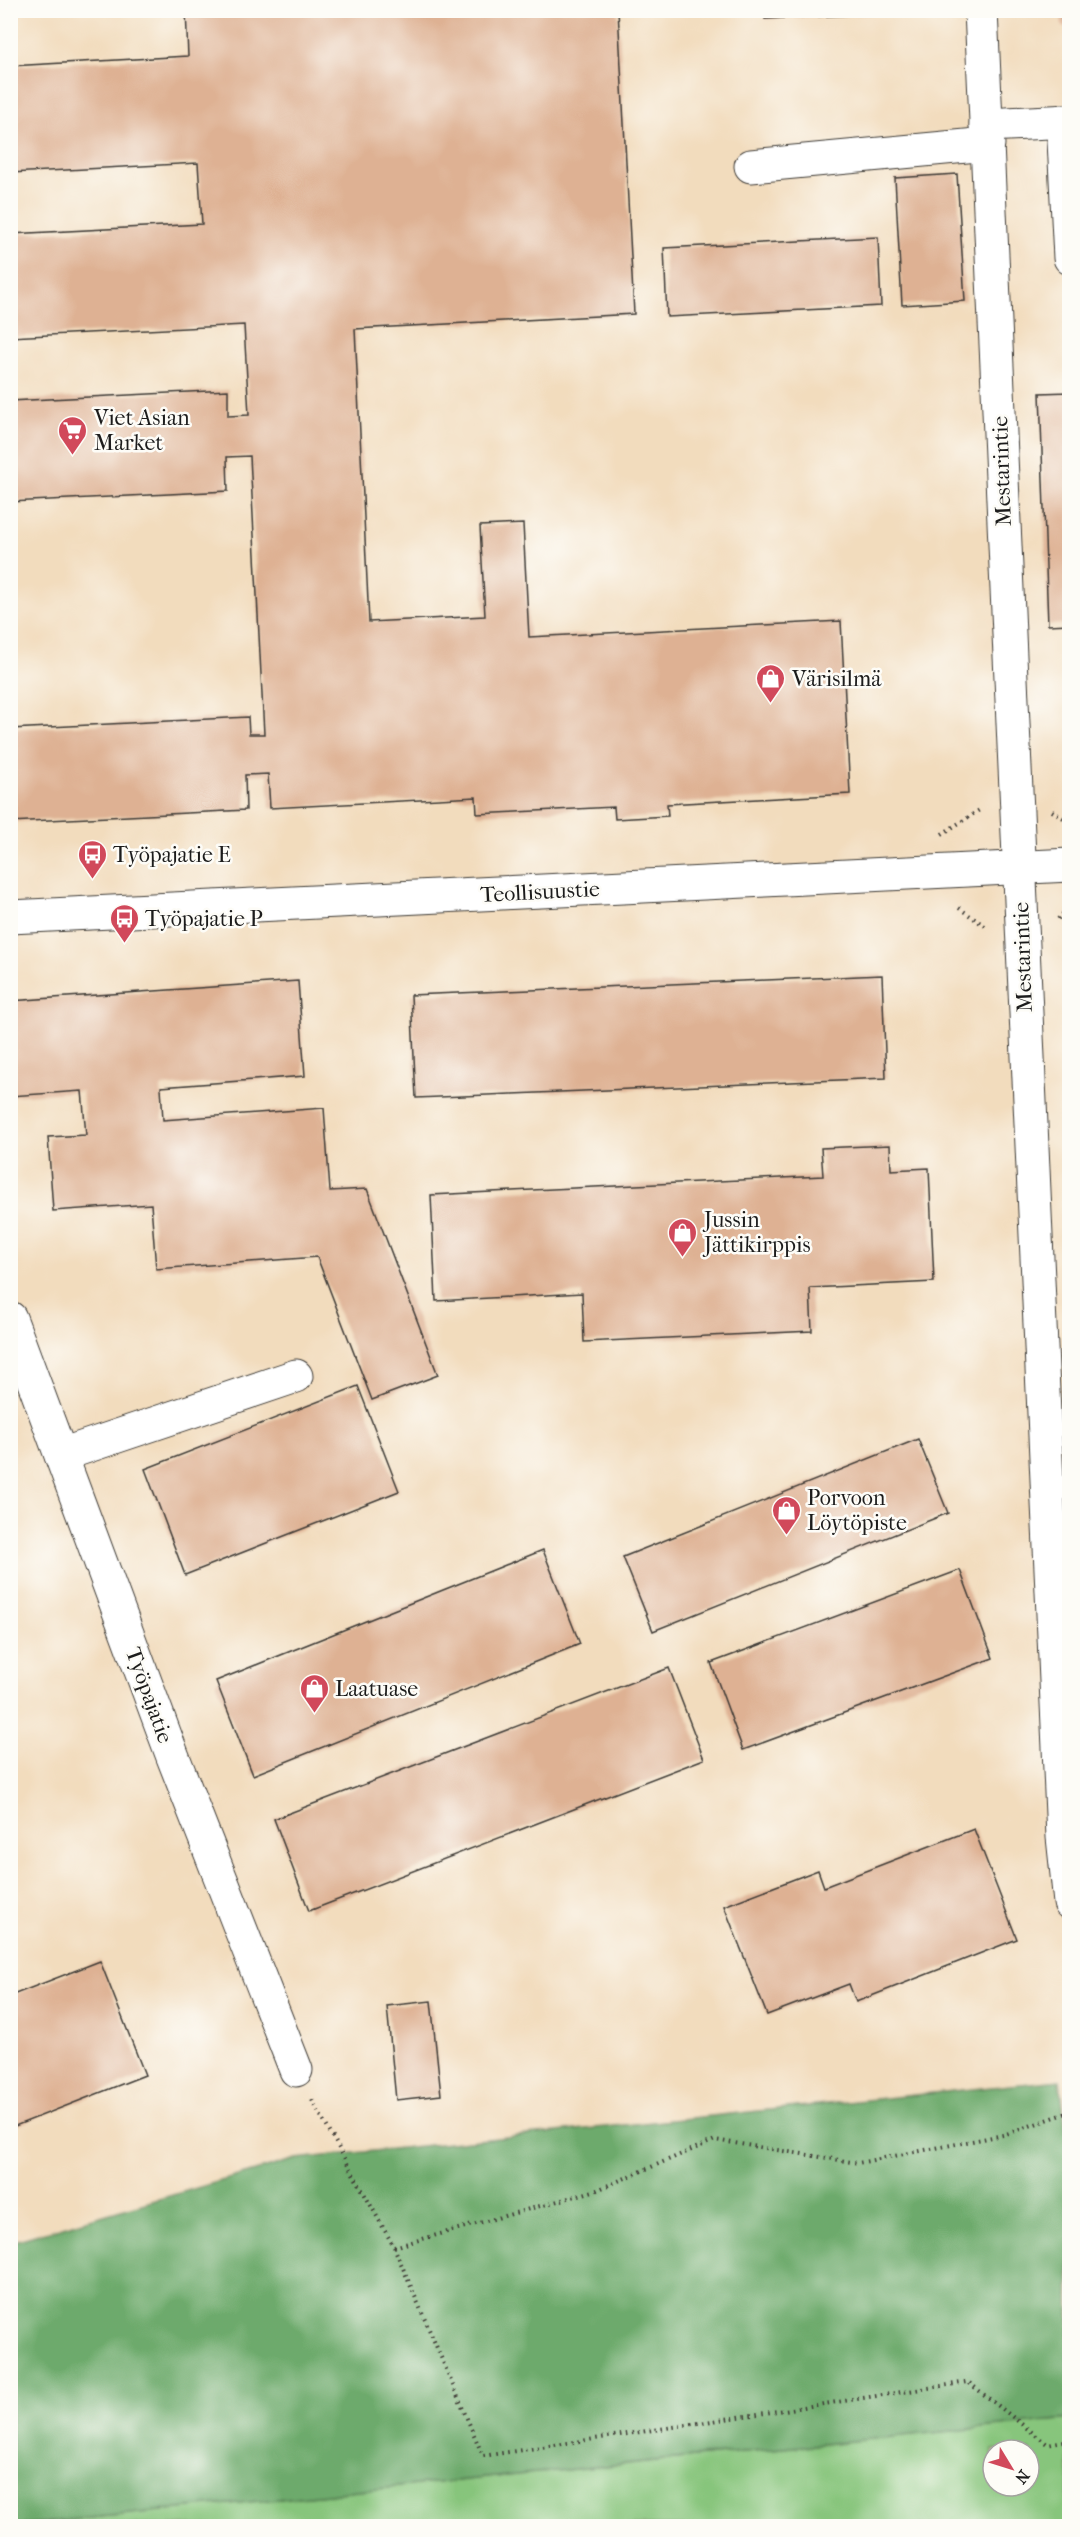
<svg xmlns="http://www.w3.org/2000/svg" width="1080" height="2537" viewBox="0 0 1080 2537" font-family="'IM FELL French Canon',serif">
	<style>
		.green { fill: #87c57c; stroke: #52704c; stroke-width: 1.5; fill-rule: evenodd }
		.forest { fill: #6daa6c; stroke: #446344; stroke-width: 1.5 }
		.building { fill: #deb193 }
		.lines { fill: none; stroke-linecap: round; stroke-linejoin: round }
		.minor-casing { stroke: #3c3934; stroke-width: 35 }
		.path { stroke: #3c3934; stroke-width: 4; stroke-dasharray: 1.5 4.5; stroke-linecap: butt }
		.minor { stroke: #fff; stroke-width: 33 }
		.labels { text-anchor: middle; stroke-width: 5; stroke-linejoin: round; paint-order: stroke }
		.poi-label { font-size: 22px; fill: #1c1c1c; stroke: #fdfcf7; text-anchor: start }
		.street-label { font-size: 22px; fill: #1c1c1c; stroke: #fdfcf7 }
	</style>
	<rect width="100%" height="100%" fill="#fdfcf7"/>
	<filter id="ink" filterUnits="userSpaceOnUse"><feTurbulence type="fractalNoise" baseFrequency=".0167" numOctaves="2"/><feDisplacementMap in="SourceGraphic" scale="12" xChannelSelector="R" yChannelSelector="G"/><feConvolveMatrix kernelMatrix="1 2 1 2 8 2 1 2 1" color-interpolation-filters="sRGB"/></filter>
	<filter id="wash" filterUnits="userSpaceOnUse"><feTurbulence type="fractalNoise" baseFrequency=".008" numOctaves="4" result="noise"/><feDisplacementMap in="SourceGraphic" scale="24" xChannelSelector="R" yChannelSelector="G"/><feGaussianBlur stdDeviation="1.35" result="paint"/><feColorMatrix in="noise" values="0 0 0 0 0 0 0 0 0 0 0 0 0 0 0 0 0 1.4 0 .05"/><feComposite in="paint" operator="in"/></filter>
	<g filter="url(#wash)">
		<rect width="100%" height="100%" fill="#f2dcbd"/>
		<path class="green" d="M 1069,2419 L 1069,2526 L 11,2526 ZM 993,2450 L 1029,2450 L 1029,2486 L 993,2486 Z"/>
		<polygon class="forest" points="1060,2080 1070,2164 1069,2419 11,2526 11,2242 296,2159"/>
		<g id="blocks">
			<g class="building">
				<polygon points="186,10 618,10 634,314 355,329 369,622 485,616 480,526 523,524 529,637 841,621 850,794 667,804 668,816 615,819 614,807 477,814 476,797 270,808 268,774 245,775 246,810 10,822 10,729 248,717 249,734 264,734 250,456 227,457 228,491 10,502 10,401 228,390 228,416 249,415 244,325 10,337 10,234 202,224 198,163 10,173 10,66 188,56"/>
				<polygon points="765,10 920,10 920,12 765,19"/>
				<polygon points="1061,10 1070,10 1070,27 1062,27"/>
				<polygon points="957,174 965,301 902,305 895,178"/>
				<polygon points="878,237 881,306 667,317 664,248"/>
				<polygon points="1070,392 1070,624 1048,625 1040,393"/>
				<polygon points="882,975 886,1078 416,1098 411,995"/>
				<polygon points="298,981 305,1076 161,1087 163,1120 324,1108 330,1191 367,1189 438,1375 372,1400 317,1257 156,1269 151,1204 53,1211 48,1137 86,1135 82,1091 10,1096 10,1001"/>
				<polygon points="890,1145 891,1170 929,1168 934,1282 810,1288 812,1331 584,1342 582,1293 436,1301 431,1195 823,1176 821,1148"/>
				<polygon points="358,1386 399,1491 185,1575 145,1469"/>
				<polygon points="918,1439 948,1513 653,1631 623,1557"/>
				<polygon points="543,1550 580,1644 253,1775 216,1681"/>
				<polygon points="960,1570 993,1658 743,1750 711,1663"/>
				<polygon points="669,1668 704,1759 309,1911 274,1819"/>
				<polygon points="974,1829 1017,1939 856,2002 849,1984 767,2015 724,1906 818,1870 824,1887"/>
				<polygon points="100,1961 145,2075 10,2128 10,1996"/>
				<polygon points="431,2001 441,2095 396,2100 387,2006"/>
			</g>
		</g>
	</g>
	<g filter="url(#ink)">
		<use href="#blocks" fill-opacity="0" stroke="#3c3934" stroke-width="1.5"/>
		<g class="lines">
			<defs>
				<g id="minor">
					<polyline points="981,10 1063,1837 1070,1903"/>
					<polyline points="1063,121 1070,258"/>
					<polyline points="986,125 1070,121"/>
					<polyline points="751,166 988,144"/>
					<polyline points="10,917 1070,865"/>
					<polyline points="10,1318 173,1757 296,2070"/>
					<polyline points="61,1455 296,1376"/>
				</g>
			</defs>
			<use href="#minor" class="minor-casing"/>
			<g class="path">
				<polyline points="1052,811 1070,822"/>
				<polyline points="942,834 981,809"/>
				<polyline points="959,908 985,926"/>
				<polyline points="1058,919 1070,906"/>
				<polyline points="312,2100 394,2247 483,2456 968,2382 1047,2444 1070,2440"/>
				<polyline points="394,2247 597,2190 715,2140 858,2163 1003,2135 1070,2112"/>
			</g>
			<use href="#minor" class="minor"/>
		</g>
	</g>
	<defs>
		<symbol id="supermarket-pin" viewBox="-11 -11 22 30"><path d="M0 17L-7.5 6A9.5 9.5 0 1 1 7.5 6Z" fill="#d1495b" stroke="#fdfcf7"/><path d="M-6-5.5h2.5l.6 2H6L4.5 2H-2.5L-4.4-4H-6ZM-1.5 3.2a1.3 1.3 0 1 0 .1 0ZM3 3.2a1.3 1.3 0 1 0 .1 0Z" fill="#fff"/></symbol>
		<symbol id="shop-pin" viewBox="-11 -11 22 30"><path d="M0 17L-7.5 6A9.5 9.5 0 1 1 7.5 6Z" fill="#d1495b" stroke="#fdfcf7"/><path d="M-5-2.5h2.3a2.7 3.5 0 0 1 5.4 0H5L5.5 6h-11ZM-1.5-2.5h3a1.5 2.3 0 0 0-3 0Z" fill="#fff"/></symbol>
		<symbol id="bus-pin" viewBox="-11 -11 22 30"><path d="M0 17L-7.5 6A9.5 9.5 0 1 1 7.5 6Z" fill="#d1495b" stroke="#fdfcf7"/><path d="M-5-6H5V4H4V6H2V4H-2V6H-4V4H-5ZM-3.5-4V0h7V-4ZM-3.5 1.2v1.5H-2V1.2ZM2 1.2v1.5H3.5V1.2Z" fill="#fff"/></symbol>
	</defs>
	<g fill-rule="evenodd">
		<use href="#supermarket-pin" x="56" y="414" width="33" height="45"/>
		<use href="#shop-pin" x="754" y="662" width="33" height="45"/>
		<use href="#bus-pin" x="76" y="838" width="33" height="45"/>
		<use href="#bus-pin" x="108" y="902" width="33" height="45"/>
		<use href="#shop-pin" x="666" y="1216" width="33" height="45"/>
		<use href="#shop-pin" x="770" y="1494" width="33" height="45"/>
		<use href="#shop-pin" x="298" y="1672" width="33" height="45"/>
	</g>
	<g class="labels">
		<g class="poi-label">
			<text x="94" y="425">Viet Asian<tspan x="94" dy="25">Market</tspan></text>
			<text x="792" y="686">Värisilmä</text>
			<text x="113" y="862">Työpajatie E</text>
			<text x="145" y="926">Työpajatie P</text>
			<text x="704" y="1227">Jussin<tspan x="704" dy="25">Jättikirppis</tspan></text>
			<text x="807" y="1505">Porvoon<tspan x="807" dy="25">Löytöpiste</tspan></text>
			<text x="335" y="1696">Laatuase</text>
		</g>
		<g class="street-label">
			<text transform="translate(1001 471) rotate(-92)" y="8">Mestarintie</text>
			<text transform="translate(540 891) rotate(-3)" y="8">Teollisuustie</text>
			<text transform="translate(1022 957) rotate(-92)" y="8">Mestarintie</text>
			<text transform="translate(150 1695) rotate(70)" y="8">Työpajatie</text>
		</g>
	</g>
	<rect width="1080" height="2537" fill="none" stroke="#fdfcf7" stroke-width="36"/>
	<g transform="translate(1011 2468) rotate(128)"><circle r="28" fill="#fdfcf7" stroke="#a3a29f" stroke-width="1.5"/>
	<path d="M0-4.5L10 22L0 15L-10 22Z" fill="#d1495b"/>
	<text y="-9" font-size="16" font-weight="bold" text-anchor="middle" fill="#1c1c1c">N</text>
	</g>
</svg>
